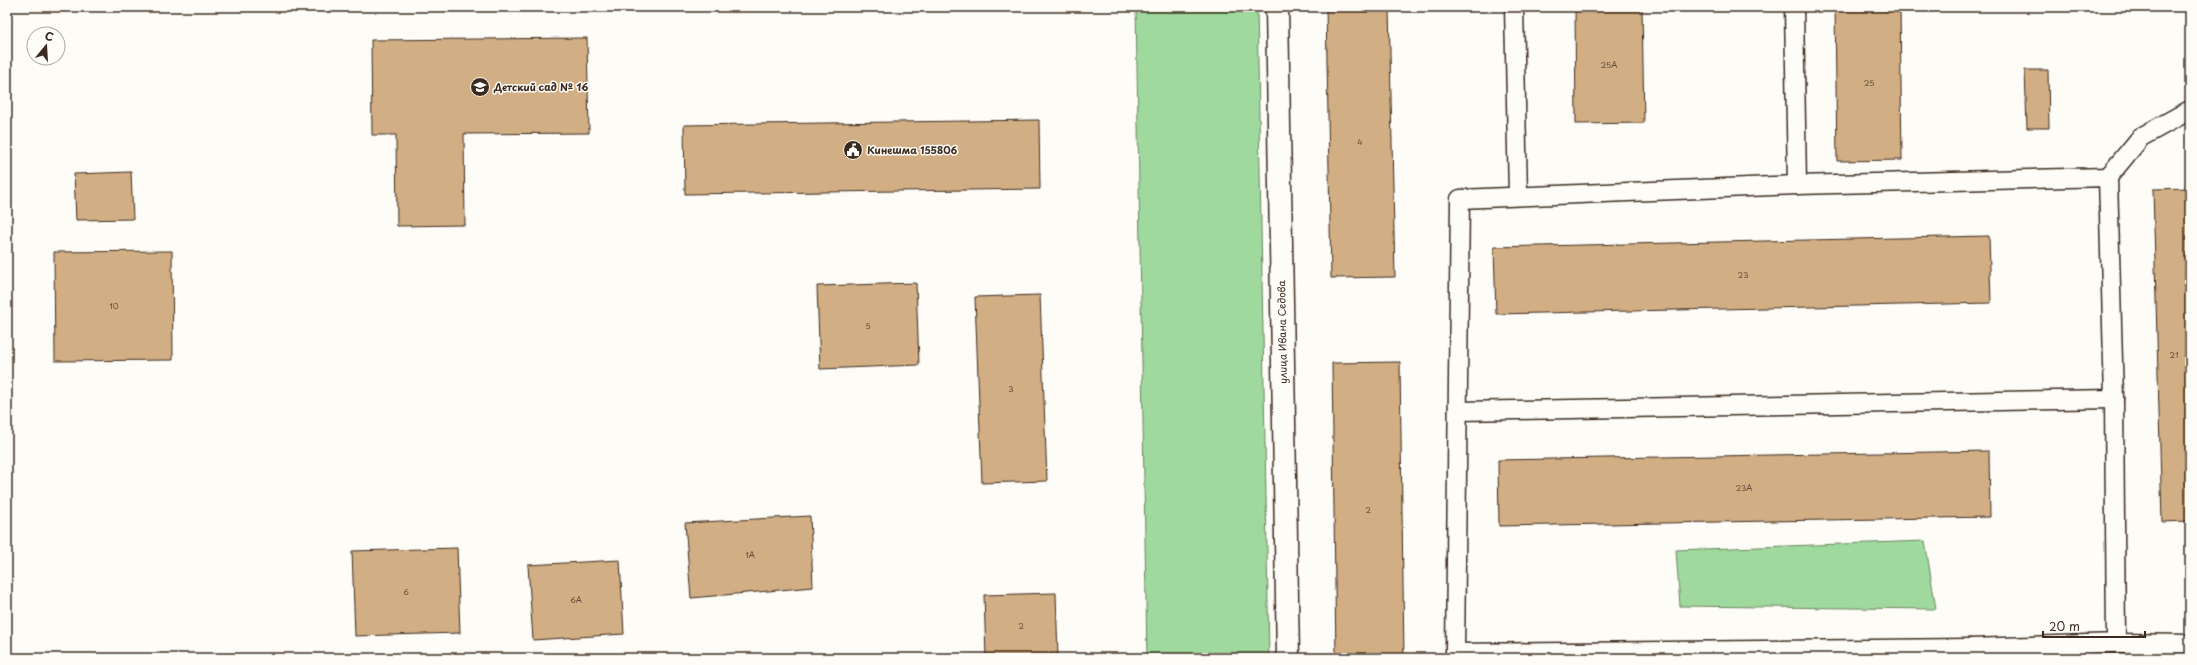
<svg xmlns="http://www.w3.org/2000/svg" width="2197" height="665" viewBox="0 0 2197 665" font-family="'Playpen Sans',sans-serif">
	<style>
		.green { fill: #9fd99e; stroke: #6d825e }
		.building { fill: #d2ae84; stroke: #3b2a1e }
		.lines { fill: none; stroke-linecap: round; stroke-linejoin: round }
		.lane-casing { stroke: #3b2a1e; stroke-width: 21 }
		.street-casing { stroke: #3b2a1e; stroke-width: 25 }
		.lane { stroke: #fdfcf7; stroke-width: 18 }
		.street { stroke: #fdfcf7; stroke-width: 22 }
		.labels { text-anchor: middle; stroke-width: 3; stroke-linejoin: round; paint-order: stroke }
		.number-label { font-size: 8px; fill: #614b38 }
		.poi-label { font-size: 10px; font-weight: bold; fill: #3b2a1e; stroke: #fdfcf7; text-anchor: start }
		.street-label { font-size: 10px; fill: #3b2a1e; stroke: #fdfcf7 }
	</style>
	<rect width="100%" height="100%" fill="#fdfcf7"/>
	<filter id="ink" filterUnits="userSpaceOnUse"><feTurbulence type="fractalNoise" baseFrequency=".025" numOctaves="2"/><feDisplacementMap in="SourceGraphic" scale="8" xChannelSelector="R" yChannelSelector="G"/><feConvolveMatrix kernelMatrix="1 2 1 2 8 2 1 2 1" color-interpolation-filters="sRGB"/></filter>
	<g filter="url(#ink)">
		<g class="green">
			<polygon points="1136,7 1257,7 1269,658 1147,658"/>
			<polygon points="1925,541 1936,609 1680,606 1676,550"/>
		</g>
		<g class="building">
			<polygon points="1326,7 1389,7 1395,277 1331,278"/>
			<polygon points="1575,7 1642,7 1644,123 1576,124"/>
			<polygon points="1835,7 1900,7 1902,160 1837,161"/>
			<polygon points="587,38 589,133 464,134 465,225 397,226 396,135 372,135 371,40"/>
			<polygon points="2025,70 2048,70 2049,128 2027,128"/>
			<polygon points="1039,120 1040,189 685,194 684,125"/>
			<polygon points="131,172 133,219 76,220 74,174"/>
			<polygon points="2190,188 2190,521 2162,522 2153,189"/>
			<polygon points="1989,236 1991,303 1496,314 1494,247"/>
			<polygon points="172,251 173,360 55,361 54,252"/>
			<polygon points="916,283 919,365 820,369 817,286"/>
			<polygon points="1040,295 1047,481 982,483 975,297"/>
			<polygon points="1400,362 1404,658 1336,658 1332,363"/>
			<polygon points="1989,451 1990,517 1499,526 1498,460"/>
			<polygon points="810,516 813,587 691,598 685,523"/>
			<polygon points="457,548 460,633 355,636 352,551"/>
			<polygon points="620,560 624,634 533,640 528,565"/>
			<polygon points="1056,593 1058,658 986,658 984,595"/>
		</g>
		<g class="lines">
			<defs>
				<g id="lane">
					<polyline points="1514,7 1518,196"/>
					<polyline points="1794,7 1797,185 2108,177 2114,399 2116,643 1970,648 1970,658"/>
					<polyline points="2108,177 2141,137 2190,110"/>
					<polyline points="1458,411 2114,399"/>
					<polyline points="2116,643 2190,644"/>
					<polyline points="1455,653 1460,199 1797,185"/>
					<polyline points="1455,658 1455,653 1970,648"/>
				</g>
				<polyline id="street" points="1277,7 1288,658"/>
			</defs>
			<use href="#lane" class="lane-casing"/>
			<use href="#street" class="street-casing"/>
			<use href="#lane" class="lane"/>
			<use href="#street" class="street"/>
		</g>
	</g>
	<defs>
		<symbol id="school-disc" viewBox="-11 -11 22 22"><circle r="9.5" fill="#3b2a1e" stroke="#fdfcf7"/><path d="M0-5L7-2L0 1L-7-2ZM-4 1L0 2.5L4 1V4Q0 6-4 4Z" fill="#fff"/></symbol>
		<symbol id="civic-disc" viewBox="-11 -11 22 22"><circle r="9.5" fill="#3b2a1e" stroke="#fdfcf7"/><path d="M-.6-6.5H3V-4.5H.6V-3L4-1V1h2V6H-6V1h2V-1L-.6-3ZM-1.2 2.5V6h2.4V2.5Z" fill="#fff"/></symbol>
	</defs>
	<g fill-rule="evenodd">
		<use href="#school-disc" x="469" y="76" width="22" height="22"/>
		<use href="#civic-disc" x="842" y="139" width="22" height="22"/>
	</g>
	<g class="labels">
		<g class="number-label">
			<text x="1609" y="68">25А</text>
			<text x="1869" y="86">25</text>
			<text x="1360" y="145">4</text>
			<text x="1743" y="278">23</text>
			<text x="114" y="309">10</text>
			<text x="868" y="329">5</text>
			<text x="2174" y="358">21</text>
			<text x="1011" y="392">3</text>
			<text x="1744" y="491">23А</text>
			<text x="1368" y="513">2</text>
			<text x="750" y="558">1А</text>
			<text x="406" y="595">6</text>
			<text x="576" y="603">6А</text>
			<text x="1021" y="629">2</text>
		</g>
		<g class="poi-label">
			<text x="494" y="91">Детский сад № 16</text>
			<text x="867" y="154">Кинешма 155806</text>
		</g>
		<g class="street-label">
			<text transform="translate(1282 332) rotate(-91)" y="4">улица Ивана Седова</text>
		</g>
	</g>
	<rect width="2197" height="665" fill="none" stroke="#fdfcf7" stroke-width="24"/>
	<rect x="12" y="12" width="2173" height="641" fill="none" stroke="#3b2a1e" stroke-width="1.5" filter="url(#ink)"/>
	<g transform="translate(46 46) rotate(18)"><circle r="19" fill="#fdfcf7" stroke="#afa8a0"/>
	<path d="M0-3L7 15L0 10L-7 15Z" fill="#3b2a1e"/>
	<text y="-6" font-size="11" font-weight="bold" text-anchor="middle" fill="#3b2a1e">С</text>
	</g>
	<path d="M2043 631v6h102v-6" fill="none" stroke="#3b2a1e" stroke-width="2"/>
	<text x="2049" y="631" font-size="12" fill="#3b2a1e" stroke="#fdfcf7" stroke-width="3" paint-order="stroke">20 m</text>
</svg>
